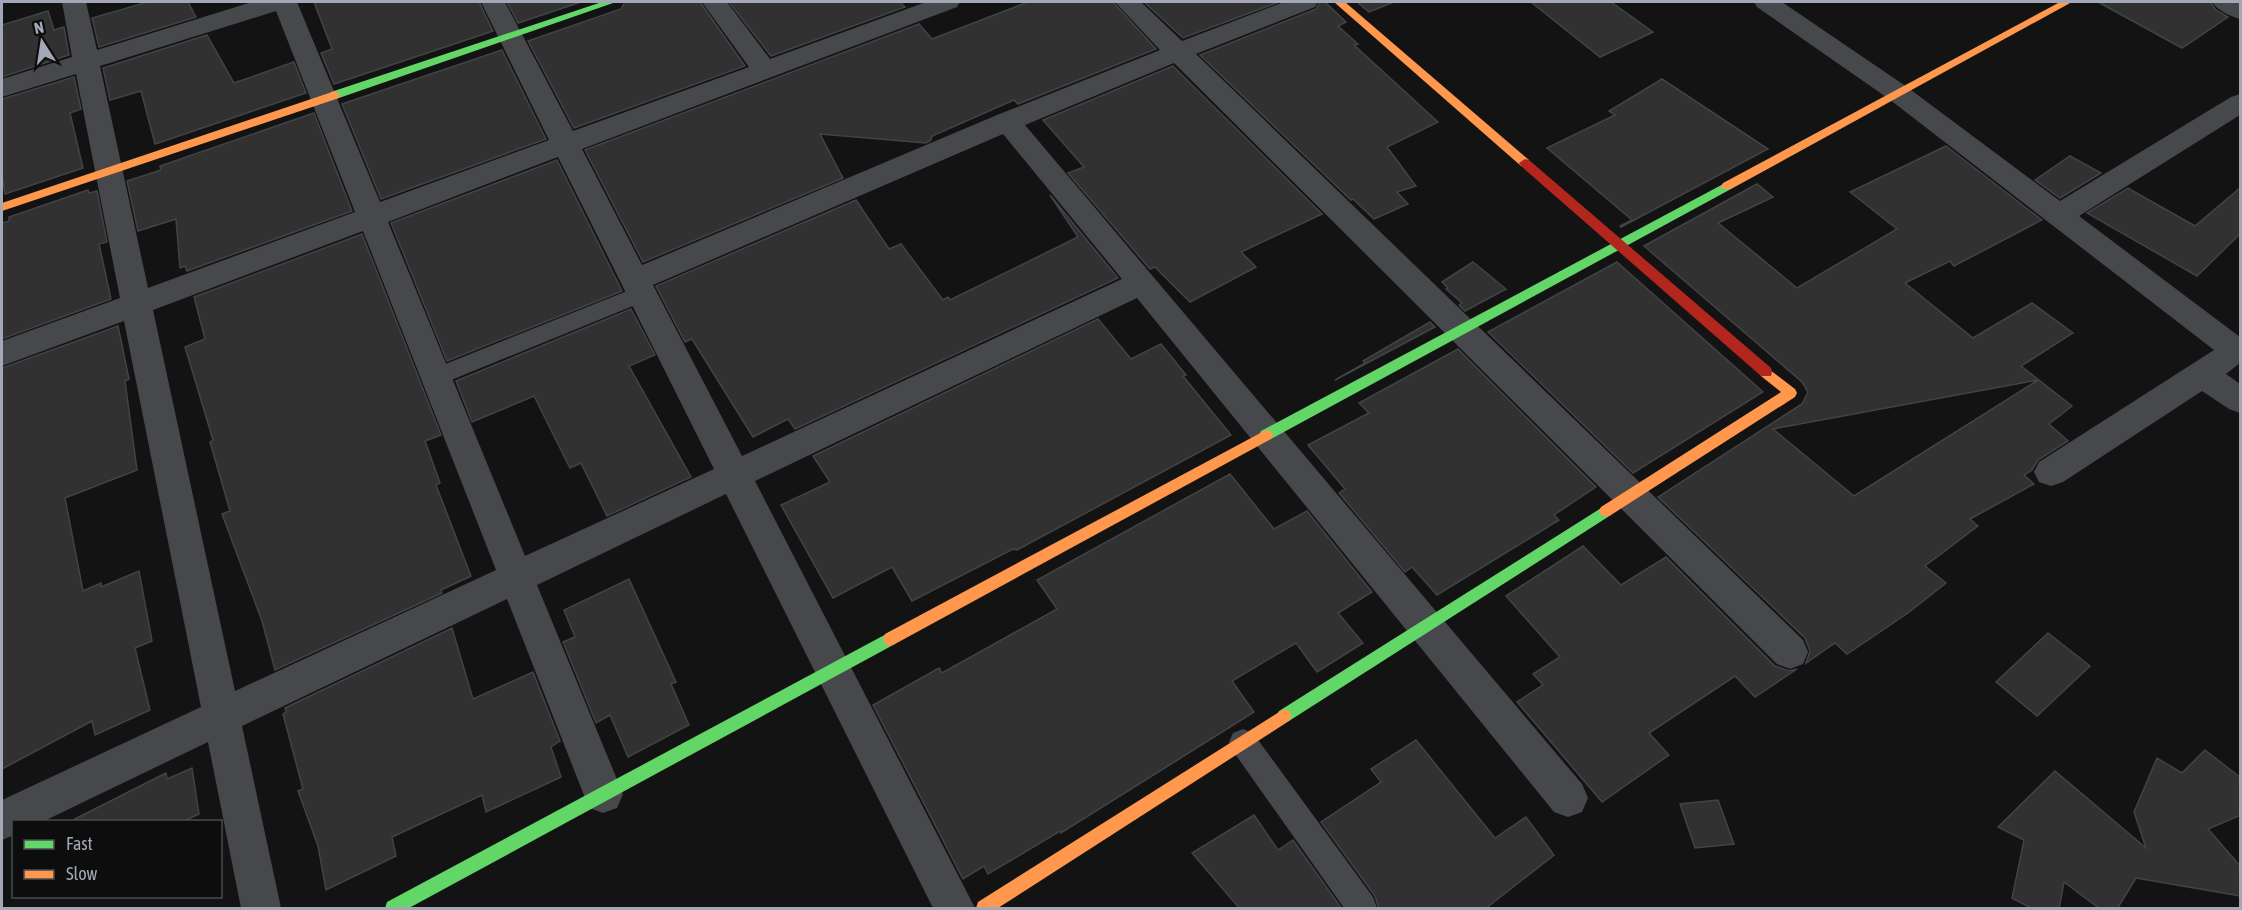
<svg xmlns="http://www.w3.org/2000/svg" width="2242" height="910" viewBox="0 0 2242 910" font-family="'Asap Condensed',sans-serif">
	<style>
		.building { fill: #313132; stroke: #414347; stroke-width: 1.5; fill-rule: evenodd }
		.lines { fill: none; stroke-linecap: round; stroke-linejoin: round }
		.lane { fill: #47484c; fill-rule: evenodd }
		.street { fill: #47484c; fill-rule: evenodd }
		.fast { fill: #63d668; fill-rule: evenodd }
		.slow { fill: #ff974d; fill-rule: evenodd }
		.jam { fill: #b3261e; fill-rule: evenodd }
	</style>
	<rect width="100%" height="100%" fill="#131313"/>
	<g class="building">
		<polygon points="148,2 188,2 196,17 99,47 92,18"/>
		<polygon points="314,2 479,2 493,31 334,84 321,53 332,49"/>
		<polygon points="507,2 581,2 518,23"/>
		<polygon points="625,2 700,2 745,66 574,128 528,41 621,9"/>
		<polygon points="729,2 900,2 905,7 771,56"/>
		<polygon points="1028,2 1113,2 1156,49 1018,104 1014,100 932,136 931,140 926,143 820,134 843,178 643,262 585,150 919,24 932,39"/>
		<polygon points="1144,2 1279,2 1183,38"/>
		<polygon points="1320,2 1325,2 1346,22 1338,26 1358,44 1354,45 1438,122 1387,147 1416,186 1397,192 1408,204 1374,219 1353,199 1351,200 1200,55 1316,9"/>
		<polygon points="1357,2 1394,2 1369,12"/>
		<polygon points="1531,2 1611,2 1653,32 1600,57"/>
		<polygon points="2098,2 2210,2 2216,10 2228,17 2182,48"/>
		<polygon points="48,11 54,30 64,27 69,55 2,77 2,25"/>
		<polygon points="207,35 234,83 294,62 306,93 155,144 141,91 110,100 103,68"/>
		<polygon points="502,50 546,139 381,199 342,104"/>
		<polygon points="1173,66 1322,214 1241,252 1256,267 1190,302 1155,267 1150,269 1068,173 1084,167 1043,120"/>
		<polygon points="74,77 81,109 70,113 83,168 5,194 2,175 2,99"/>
		<polygon points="1662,79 1768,149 1621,227 1620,226 1632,220 1547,148 1615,115 1609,111"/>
		<polygon points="314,113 352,211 187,271 185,266 180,268 176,219 138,231 127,181 161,170 160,166"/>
		<path d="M 1946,146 L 2042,220 L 1954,266 L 1950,261 L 1905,283 L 1973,338 L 2032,303 L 2073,333 L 2021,366 L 2072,406 L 2049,424 L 2068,441 L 2038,460 L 2032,470 L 2024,475 L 2034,484 L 1970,519 L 1978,526 L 1925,566 L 1946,583 L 1908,613 L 1847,654 L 1835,643 L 1806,663 L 1810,651 L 1805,638 L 1658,497 L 1802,404 L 1808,392 L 1802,382 L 1644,246 L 1757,184 L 1773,197 L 1718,223 L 1797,288 L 1897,229 L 1850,192 ZM 2038,380 L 1854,496 L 1773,429 Z"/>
		<polygon points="2070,156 2101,173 2060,198 2035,180"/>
		<polygon points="557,160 622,291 447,361 391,223"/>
		<polygon points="2241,187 2241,233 2197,276 2087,213 2128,188 2195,226"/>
		<polygon points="88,190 89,193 97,191 107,242 99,244 111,299 2,339 2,223 9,221 9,217"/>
		<polygon points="1050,195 1118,278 795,429 788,419 753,437 692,339 685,342 656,286 856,200 889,249 901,244 943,300 948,297 950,300 1078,237"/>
		<polygon points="362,234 441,435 425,441 440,483 436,485 471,576 441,590 442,593 275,670 262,621 222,514 230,511 210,442 213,440 185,347 205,339 194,297"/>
		<polygon points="1473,262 1506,289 1465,311 1459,305 1462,303 1446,289 1448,288 1442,282"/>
		<polygon points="1617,262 1763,392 1633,473 1488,332"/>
		<polygon points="631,309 655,355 629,366 691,477 607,516 581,463 570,468 534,396 472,422 456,381"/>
		<polygon points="1098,319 1131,359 1161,344 1186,375 1183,376 1231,435 1017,550 1013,549 912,601 892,567 833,598 781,505 830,482 813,456"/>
		<polygon points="1430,322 1435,327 1335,380 1365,363 1363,361"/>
		<polygon points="118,326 129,379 125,381 137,470 65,498 83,591 101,583 101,587 139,571 152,641 135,648 150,710 95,735 92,721 2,769 2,368"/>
		<polygon points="1458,349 1596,487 1554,515 1559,520 1437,595 1412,567 1405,572 1339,493 1345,489 1308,445 1369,413 1359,403"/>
		<polygon points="1230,474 1274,529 1307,511 1372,592 1338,613 1363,643 1317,672 1296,643 1232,681 1254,712 1061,833 1060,831 988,874 984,866 963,879 873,705 939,668 942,673 1057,609 1037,580"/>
		<polygon points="1583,546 1621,585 1666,557 1775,666 1789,671 1797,669 1755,697 1735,676 1649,733 1669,755 1602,802 1517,702 1543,685 1533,674 1560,657 1506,596"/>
		<polygon points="629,579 676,682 671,684 689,725 628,757 610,715 596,723 563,642 575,637 564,610"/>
		<polygon points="452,628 473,699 533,672 560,741 551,747 561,777 486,812 482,795 392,837 396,856 326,890 318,846 298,791 303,789 283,714 286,712 285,708"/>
		<polygon points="2048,633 2090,666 2037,716 1996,682"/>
		<polygon points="1416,740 1495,838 1526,817 1554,855 1485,909 1379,909 1375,896 1321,822 1381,782 1371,769"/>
		<polygon points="2205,750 2241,778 2241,815 2208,829 2241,867 2241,896 2136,878 2117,909 2100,909 2064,882 2059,909 2033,909 2012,898 2024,840 1998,827 2055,771 2146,848 2134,812 2157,758 2182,773"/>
		<polygon points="192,768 199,814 182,822 69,822 166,773 167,779"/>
		<polygon points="1718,800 1734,844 1695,848 1680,804"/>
		<polygon points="1254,815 1278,850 1293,840 1342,909 1240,909 1192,853"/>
	</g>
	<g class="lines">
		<g class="lane">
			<polygon points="642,285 650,287 653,293 650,299 444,383 436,386 428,383 425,377 428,371"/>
			<polygon points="1243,729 1253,733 1373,897 1377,908 1344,908 1233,751 1229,742 1233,733"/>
		</g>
		<g class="street">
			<path d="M 62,2 L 86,2 L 97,50 L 252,2 L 297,2 L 380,202 L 549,140 L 481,2 L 505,2 L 573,131 L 749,67 L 702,2 L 727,2 L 770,59 L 926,2 L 960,2 L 957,7 L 582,149 L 642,265 L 997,115 L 1160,50 L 1115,2 L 1141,2 L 1182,41 L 1284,2 L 1318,2 L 1315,7 L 1196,54 L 1803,640 L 1808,652 L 1803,664 L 1790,669 L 1777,664 L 1174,63 L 1025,125 L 1582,784 L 1588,798 L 1582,812 L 1568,817 L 1554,812 L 1137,298 L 755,481 L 975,908 L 933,908 L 726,494 L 537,585 L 623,794 L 617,808 L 603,813 L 589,808 L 507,599 L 242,726 L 281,908 L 241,908 L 208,742 L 42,822 L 14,822 L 14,835 L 2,840 L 2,800 L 201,707 L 124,321 L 2,366 L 2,341 L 120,298 L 76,74 L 2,97 L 2,79 L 72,57 ZM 276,11 L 355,212 L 148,288 L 100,66 ZM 1003,134 L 1122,279 L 742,456 L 653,285 ZM 558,157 L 714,469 L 525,556 L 388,222 ZM 363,231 L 496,570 L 235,691 L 153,310 Z"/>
			<polygon points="1754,2 1782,2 1907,87 2060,201 2231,97 2240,94 2240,115 2079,216 2240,337 2240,363 2226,374 2240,384 2240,413 2229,409 2202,391 2063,482 2051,486 2039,482 2034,472 2039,462 2214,350 1889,99 1757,7"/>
			<path d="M 2212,2 L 2240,2 L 2240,19 C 2230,16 2218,11 2212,2 Z"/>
		</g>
		<g class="fast">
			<polygon points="602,2 616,2 339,98 335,99 330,95 331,92"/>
			<polygon points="1727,182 1733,186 1731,189 1271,439 1261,439 1259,435 1261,431"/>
			<polygon points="1606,505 1611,507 1613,511 1611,515 1289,721 1284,723 1279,721 1276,716 1279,711"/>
			<polygon points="890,632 895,634 897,639 895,644 409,908 385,908 387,902"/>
		</g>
		<g class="slow">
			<polygon points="1334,2 1345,2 1529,160 1529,166 1521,166"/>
			<polygon points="2060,2 2072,2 1731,189 1723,189 1721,186 1723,183"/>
			<polygon points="335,91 340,95 339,98 2,211 2,203"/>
			<polygon points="1766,367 1795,389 1797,393 1795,397 1611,515 1606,517 1601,515 1599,511 1601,507 1781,392 1761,376 1760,372 1761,368"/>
			<polygon points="1266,430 1271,431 1273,435 1271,439 895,644 890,646 885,644 883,639 885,634"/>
			<polygon points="1284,709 1289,711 1292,716 1289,721 998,908 976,908 978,902"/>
		</g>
		<polygon class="jam" points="1525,159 1529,160 1771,368 1772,372 1771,376 1761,376 1521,166 1519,163"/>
	</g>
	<rect width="2242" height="910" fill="none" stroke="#a2a8b5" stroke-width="6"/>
	<rect x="12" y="820" width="210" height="78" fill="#0d0d0e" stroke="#494b51" stroke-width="1.5"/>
	<rect x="24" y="840" width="30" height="9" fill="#63d668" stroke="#494b51" stroke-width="1.5"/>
	<text x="66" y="850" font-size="18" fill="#a2a8b5">Fast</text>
	<rect x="24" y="870" width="30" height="9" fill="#ff974d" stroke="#494b51" stroke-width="1.5"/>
	<text x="66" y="880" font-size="18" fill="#a2a8b5">Slow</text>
	<g transform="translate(42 42) rotate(348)" stroke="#0d0d0e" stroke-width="4.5" paint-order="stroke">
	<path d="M0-4.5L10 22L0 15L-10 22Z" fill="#a2a8b5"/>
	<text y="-9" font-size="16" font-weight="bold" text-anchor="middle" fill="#a2a8b5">N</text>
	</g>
</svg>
